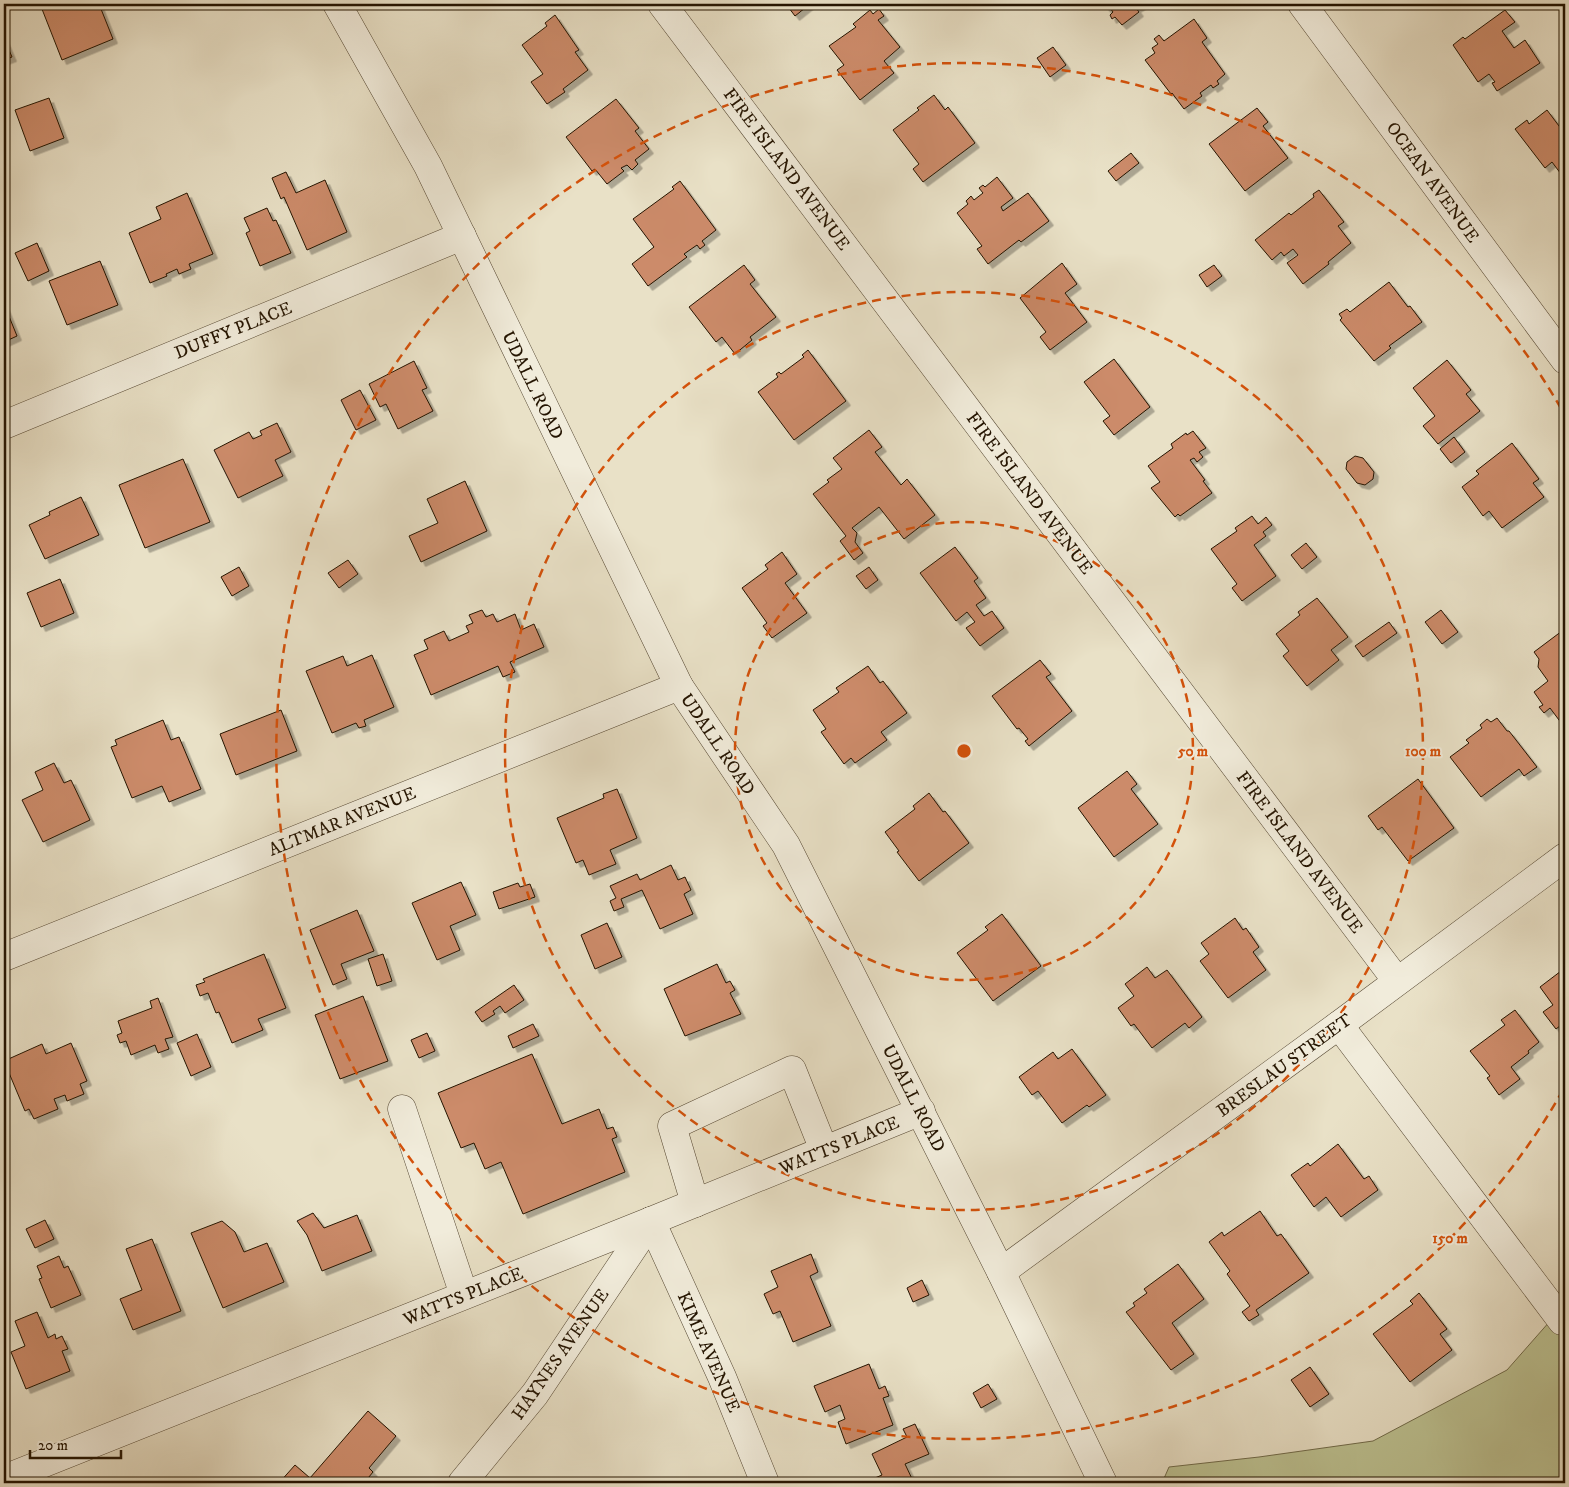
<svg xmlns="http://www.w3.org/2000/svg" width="1569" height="1487" viewBox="0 0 1569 1487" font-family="'IM FELL DW Pica',serif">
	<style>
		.green { fill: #bcc191; stroke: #706a49 }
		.building { fill: #cc8b6a; stroke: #241401; filter: url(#shadow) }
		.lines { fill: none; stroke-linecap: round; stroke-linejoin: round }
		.minor-casing { stroke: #554732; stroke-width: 29 }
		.minor { stroke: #f1ecdb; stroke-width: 28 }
		.ring { fill: none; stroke: #d4520b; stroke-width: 2.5; stroke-dasharray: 9 6 }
		.labels { text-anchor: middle; stroke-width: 4; stroke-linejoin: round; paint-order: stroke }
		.street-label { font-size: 18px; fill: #241401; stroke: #f1ecdb }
		.centre { fill: #d4520b; stroke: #f1ecdb; stroke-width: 2.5 }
		.ring-label { font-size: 15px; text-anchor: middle; font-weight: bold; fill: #d4520b; stroke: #f1ecdb; stroke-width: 4; stroke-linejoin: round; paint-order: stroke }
	</style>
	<defs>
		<filter id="shadow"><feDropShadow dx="4.5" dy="4.5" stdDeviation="0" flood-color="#0004"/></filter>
	</defs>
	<rect width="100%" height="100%" fill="#e9e1c7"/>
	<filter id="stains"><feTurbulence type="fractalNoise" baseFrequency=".004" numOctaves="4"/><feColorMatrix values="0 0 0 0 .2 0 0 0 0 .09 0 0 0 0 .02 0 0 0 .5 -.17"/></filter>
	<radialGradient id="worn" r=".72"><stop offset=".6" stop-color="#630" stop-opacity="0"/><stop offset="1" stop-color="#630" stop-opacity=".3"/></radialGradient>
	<polygon class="green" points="1565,1304 1565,1483 1162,1483 1169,1467 1259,1457 1373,1441 1507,1370"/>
	<g class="building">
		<polygon points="40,4 99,4 113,39 62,60"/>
		<polygon points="786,4 810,4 795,16"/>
		<polygon points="1103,4 1143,4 1136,8 1139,12 1122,25 1115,17 1112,19 1110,15 1113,12 1110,8 1108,10"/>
		<polygon points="879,9 884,16 878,20 900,47 884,61 894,73 860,100 837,70 844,65 829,46 856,27 853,24 870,10 873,14"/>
		<polygon points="1505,10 1515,22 1502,31 1514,48 1525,40 1540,63 1497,91 1492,83 1495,82 1489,74 1478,82 1453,45 1463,37 1465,39"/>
		<polygon points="555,15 579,50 575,52 588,70 563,89 565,92 547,104 531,82 543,74 522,45 547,26 545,23"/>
		<polygon points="1194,19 1207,38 1202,42 1225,74 1217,81 1219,84 1213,88 1211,85 1200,93 1202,96 1184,109 1172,93 1171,94 1145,60 1155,53 1152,48 1158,44 1154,39 1159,35 1164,41"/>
		<polygon points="4,38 12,57 4,60"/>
		<polygon points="1053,47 1066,65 1050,77 1037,58"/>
		<polygon points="934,95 945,110 948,107 975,143 923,182 913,169 919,164 893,130 919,110 917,108"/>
		<polygon points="49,98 64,138 30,151 15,110"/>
		<polygon points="616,99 639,128 635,131 649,149 635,160 638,164 632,170 627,165 621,168 624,171 607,184 595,169 592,171 566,137"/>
		<polygon points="1257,108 1268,122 1263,126 1288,158 1245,191 1209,144"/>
		<polygon points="1547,110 1565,134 1565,171 1561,174 1552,162 1545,168 1515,129 1527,120 1529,124"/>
		<polygon points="1131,153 1139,163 1116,181 1108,171"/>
		<polygon points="286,172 296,193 325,180 347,232 307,250 284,197 281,199 272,178"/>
		<polygon points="997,177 1013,198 1001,207 1003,211 1028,193 1049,221 1021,242 1019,240 988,264 977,249 982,246 957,213 968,204 966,201 971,196 974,200 983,193 979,188 983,185 985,187"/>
		<polygon points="680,181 716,230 702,241 705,245 700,249 697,245 684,254 687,257 648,286 632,264 654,247 633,219 674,189 672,187"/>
		<polygon points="1319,190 1344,222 1338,226 1351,243 1328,262 1329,264 1303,284 1287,263 1298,255 1293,249 1284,256 1281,252 1272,260 1255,240 1289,213 1291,215 1314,197 1313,194"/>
		<polygon points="187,193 213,254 189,264 191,269 179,274 177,269 166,274 167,276 150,283 129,233 161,219 156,207"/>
		<polygon points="267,208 273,221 276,220 291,253 260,266 246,233 250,231 244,218"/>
		<polygon points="37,243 49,271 28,281 15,253"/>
		<polygon points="100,261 118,305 67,325 49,281"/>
		<polygon points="1062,263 1077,284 1065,293 1087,322 1050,350 1040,337 1046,332 1020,298"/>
		<polygon points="744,265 755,280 750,284 776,317 750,337 752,340 735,354 722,337 716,342 689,307"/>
		<polygon points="1214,265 1222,276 1207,287 1199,275"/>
		<polygon points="1389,282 1408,307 1410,306 1422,322 1389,346 1391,348 1374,361 1340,320 1342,318 1339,314 1347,309 1350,312"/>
		<polygon points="4,304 17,336 4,342"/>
		<polygon points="808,350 846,401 794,440 758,392 778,377 776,374 779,372 781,374 804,357 802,355"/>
		<polygon points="1114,359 1150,407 1114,435 1103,421 1110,416 1084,382"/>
		<polygon points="1447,360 1471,390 1466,394 1480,411 1438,444 1423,426 1435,416 1413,388"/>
		<polygon points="414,361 427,388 422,390 433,411 398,429 386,404 380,407 369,384"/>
		<polygon points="360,390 376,420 356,430 341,400"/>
		<polygon points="277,423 291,452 275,460 283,476 238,498 214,450 249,432 253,439 262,435 260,431"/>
		<polygon points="869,430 882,447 875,452 901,485 907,479 935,515 904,539 879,507 852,528 857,533 855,542 863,553 854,560 840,541 846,536 813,494 829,482 827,480 842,469 833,458"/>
		<polygon points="1193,431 1206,448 1199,452 1203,457 1197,462 1194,458 1190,460 1205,480 1203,481 1212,493 1180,516 1178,514 1175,517 1151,488 1160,482 1148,466 1173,448 1171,444 1186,433 1187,435"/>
		<polygon points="1454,437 1465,452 1451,463 1440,449"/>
		<polygon points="1512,443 1539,479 1533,483 1544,497 1502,528 1489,511 1483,516 1462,487 1479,474 1476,471"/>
		<polygon points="1355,456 1363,458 1374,472 1373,479 1365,485 1357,483 1346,469 1347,462"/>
		<polygon points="183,459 210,522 145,548 119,485"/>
		<polygon points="465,481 487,531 421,562 409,536 438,523 427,499"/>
		<polygon points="81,497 99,535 45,559 29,525 50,515 49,512"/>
		<polygon points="1252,516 1258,524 1266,517 1272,525 1263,532 1266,536 1254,545 1276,576 1242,601 1232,588 1237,584 1211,549 1237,531 1235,528"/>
		<polygon points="1306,543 1317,557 1302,569 1291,555"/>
		<polygon points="955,547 978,578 974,581 986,598 976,605 984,616 992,611 1004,628 980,646 966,628 975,622 967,612 956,621 920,573"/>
		<polygon points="782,552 797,574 785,583 807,613 772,638 763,626 767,623 742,588 768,569 765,565"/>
		<polygon points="348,560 358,574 339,588 328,573"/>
		<polygon points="239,567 249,586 232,596 221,577"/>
		<polygon points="869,567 878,580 866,589 856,576"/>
		<polygon points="60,579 74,613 41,627 27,593"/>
		<polygon points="1317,598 1348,637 1331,650 1339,660 1307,686 1283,656 1289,651 1276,634 1300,615 1298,612"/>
		<polygon points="482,610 486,617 493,614 497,622 515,614 521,630 534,624 544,647 510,662 515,672 503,677 498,666 431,695 414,655 428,649 424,640 444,631 449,641 469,632 466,626 473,623 469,615"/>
		<polygon points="1441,610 1458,632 1442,644 1425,622"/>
		<polygon points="1389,622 1397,633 1363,657 1355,646"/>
		<polygon points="1562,631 1565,635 1565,728 1550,708 1544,713 1539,707 1543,705 1534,692 1548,681 1538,667 1539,659 1534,652"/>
		<polygon points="372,655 394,707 364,720 366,726 359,728 356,723 332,733 306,671 343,656 347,666"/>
		<polygon points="1040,660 1051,674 1046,677 1072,711 1029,746 1025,741 1028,739 1019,728 1017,729 992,696"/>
		<polygon points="868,666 880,683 883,681 907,713 881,732 887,740 855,763 851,758 844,764 821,732 826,729 813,710 839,692 836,688"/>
		<polygon points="281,710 297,751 236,775 220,734"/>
		<polygon points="1497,718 1507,731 1509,731 1537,767 1524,776 1519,769 1481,797 1450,757 1469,743 1466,740 1482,728 1480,725 1487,719 1491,722"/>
		<polygon points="163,720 171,740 179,737 201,789 169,802 162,786 132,798 111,747 117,745 115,740"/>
		<polygon points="54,763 64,783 71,780 90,820 43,842 22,800 43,790 35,772"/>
		<polygon points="1127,771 1137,784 1131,789 1158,824 1114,857 1078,808"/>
		<polygon points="1418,779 1454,828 1408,861 1382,827 1378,830 1368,816"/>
		<polygon points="617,789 637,838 610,850 616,864 589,875 583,860 576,863 557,818 604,798 603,794"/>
		<polygon points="929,793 943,812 945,811 969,843 919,881 897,852 899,851 885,832 915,809 913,806"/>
		<polygon points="671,865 678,880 685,877 691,890 684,894 693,914 660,929 642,890 621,899 624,907 614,911 610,901 616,898 610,886 637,874 640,880"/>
		<polygon points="461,882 476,915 450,926 460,950 437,960 412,903"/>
		<polygon points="518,883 520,887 530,884 535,897 499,909 493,892"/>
		<polygon points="357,910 374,951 341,964 347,979 333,985 310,930"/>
		<polygon points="1002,914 1041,966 993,1001 957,953 988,930 985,927"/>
		<polygon points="1235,918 1243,930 1246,928 1259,947 1253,952 1266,970 1228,998 1200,961 1209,954 1201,943"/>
		<polygon points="607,923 622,957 595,969 581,935"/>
		<polygon points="264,954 286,1008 258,1019 263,1030 232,1043 219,1012 216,1013 208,993 200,996 196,985 205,982 203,979"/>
		<polygon points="383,954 392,981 377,986 368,959"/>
		<polygon points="717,964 726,983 730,981 735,990 730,993 741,1014 685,1036 664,989"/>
		<polygon points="1147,967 1155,978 1167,970 1202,1017 1189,1028 1185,1023 1152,1048 1134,1024 1131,1026 1118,1008 1134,996 1125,984"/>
		<polygon points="1565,968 1565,1022 1556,1029 1543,1012 1553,1005 1540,987"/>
		<polygon points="514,985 524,1000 505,1013 500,1006 493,1011 495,1014 482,1022 475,1012"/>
		<polygon points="363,996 388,1061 340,1079 315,1015"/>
		<polygon points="158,998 173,1037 165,1039 169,1049 158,1053 155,1045 131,1055 126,1041 120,1043 117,1035 122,1033 118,1021 152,1008 150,1001"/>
		<polygon points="1515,1010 1539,1042 1528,1051 1529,1053 1511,1067 1520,1079 1499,1095 1487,1078 1490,1076 1470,1051 1505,1025 1501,1020"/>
		<polygon points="533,1024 539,1036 513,1048 508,1036"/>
		<polygon points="427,1033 435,1051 419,1058 411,1040"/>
		<polygon points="197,1034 211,1067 191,1076 177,1043"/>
		<polygon points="71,1043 87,1081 80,1084 84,1094 67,1101 65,1095 54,1099 58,1109 34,1119 29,1109 25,1111 4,1061 42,1044 46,1054"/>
		<polygon points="1072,1049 1106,1095 1089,1107 1087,1105 1062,1123 1038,1091 1032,1095 1019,1077 1053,1052 1058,1059"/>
		<polygon points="532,1054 562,1124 599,1109 607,1129 613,1127 617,1137 612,1139 625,1172 523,1214 501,1162 485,1169 474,1143 461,1148 438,1093"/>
		<polygon points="1338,1144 1364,1179 1369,1176 1378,1190 1341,1217 1326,1197 1314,1207 1291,1175 1308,1163 1310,1166"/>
		<polygon points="1260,1211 1277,1236 1281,1234 1309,1273 1256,1310 1259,1315 1249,1321 1242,1312 1250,1306 1227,1274 1230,1271 1209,1242 1222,1232 1224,1236"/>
		<polygon points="313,1213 324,1228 357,1215 372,1251 322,1271 307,1235 297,1221"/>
		<polygon points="45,1220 54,1239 35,1248 26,1229"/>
		<polygon points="222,1221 235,1232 244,1252 267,1243 284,1282 223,1308 191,1233"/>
		<polygon points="152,1239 181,1311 133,1330 120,1299 142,1290 126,1249"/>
		<polygon points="811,1254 818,1272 810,1276 831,1326 793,1342 780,1311 773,1314 764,1294 778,1287 771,1271"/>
		<polygon points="59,1256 64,1268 68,1266 81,1295 51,1308 39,1279 42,1278 37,1266"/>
		<polygon points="1178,1264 1204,1299 1172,1323 1194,1354 1171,1370 1126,1312 1135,1306 1133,1303 1147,1293 1144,1289"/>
		<polygon points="922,1280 929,1295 913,1302 907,1288"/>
		<polygon points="1419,1293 1447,1329 1440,1334 1452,1350 1410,1382 1373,1334 1413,1304 1410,1301"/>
		<polygon points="37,1312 48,1338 55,1334 56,1339 62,1336 68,1349 62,1351 70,1371 26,1389 11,1352 25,1346 15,1321"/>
		<polygon points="869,1364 879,1389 885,1386 889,1396 883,1398 893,1425 846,1444 838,1422 845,1419 840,1405 825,1412 814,1386"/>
		<polygon points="1310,1367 1329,1394 1310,1407 1291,1380"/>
		<polygon points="988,1384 997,1399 981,1408 973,1393"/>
		<polygon points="368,1411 396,1436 369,1468 373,1472 364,1483 279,1483 295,1465 310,1478"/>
		<polygon points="915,1424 929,1454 905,1464 914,1483 863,1483 882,1475 872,1454 907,1437 903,1429"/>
	</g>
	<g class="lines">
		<defs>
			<g id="minor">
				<polyline points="337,4 428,166 679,686 786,845 1001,1272 1103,1483"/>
				<polyline points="662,4 1397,981"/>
				<polyline points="1302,4 1565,360"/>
				<polyline points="4,425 462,236"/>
				<polyline points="4,957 679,686"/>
				<polyline points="1339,1025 1562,1321"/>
				<polyline points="402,1109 464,1295"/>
				<polyline points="695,1203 672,1126 792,1070 824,1150"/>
				<polyline points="651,1221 722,1377 765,1483"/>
				<polyline points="1001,1272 1339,1025 1565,857"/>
				<polyline points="4,1479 651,1221 921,1111"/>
				<polyline points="462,1483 535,1394 651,1221"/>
			</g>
		</defs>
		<use href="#minor" class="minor-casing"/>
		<use href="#minor" class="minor"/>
	</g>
	<g class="ring">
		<circle cx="964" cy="751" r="229"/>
		<circle cx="964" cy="751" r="459"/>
		<path d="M1563 1090A688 688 0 1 1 1563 412"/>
	</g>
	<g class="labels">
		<g class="street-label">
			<text transform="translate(787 169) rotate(53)" y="6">FIRE ISLAND AVENUE</text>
			<text transform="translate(1433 182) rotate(54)" y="6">OCEAN AVENUE</text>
			<text transform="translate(233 330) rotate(-22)" y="6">DUFFY PLACE</text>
			<text transform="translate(533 385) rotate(64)" y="6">UDALL ROAD</text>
			<text transform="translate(1030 493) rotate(53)" y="6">FIRE ISLAND AVENUE</text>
			<text transform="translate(718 744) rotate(56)" y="6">UDALL ROAD</text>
			<text transform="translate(342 821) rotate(-22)" y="6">ALTMAR AVENUE</text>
			<text transform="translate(1300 852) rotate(53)" y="6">FIRE ISLAND AVENUE</text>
			<text transform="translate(1284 1065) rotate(-36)" y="6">BRESLAU STREET</text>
			<text transform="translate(914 1098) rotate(63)" y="6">UDALL ROAD</text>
			<text transform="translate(839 1145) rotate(-22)" y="6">WATTS PLACE</text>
			<text transform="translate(463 1296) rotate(-22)" y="6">WATTS PLACE</text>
			<text transform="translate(709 1352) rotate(66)" y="6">KIME AVENUE</text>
			<text transform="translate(560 1354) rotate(-55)" y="6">HAYNES AVENUE</text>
		</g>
	</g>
	<circle cx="964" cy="751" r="8" class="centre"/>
	<g class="ring-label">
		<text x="1193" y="756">50 m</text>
		<text x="1423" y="756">100 m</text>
		<text x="1450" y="1243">150 m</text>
	</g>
	<rect width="1569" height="1487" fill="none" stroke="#e9e1c7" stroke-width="20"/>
	<rect x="5" y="5" width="1559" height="1477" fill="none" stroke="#241401" stroke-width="2.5"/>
	<rect x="10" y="10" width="1549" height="1467" fill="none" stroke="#241401"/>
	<path d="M30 1450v8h91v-8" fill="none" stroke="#241401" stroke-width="2.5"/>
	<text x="38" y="1450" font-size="15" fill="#241401" stroke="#f1ecdb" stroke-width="4" paint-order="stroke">20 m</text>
	<rect width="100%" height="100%" filter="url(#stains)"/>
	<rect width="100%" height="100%" fill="url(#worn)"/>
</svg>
